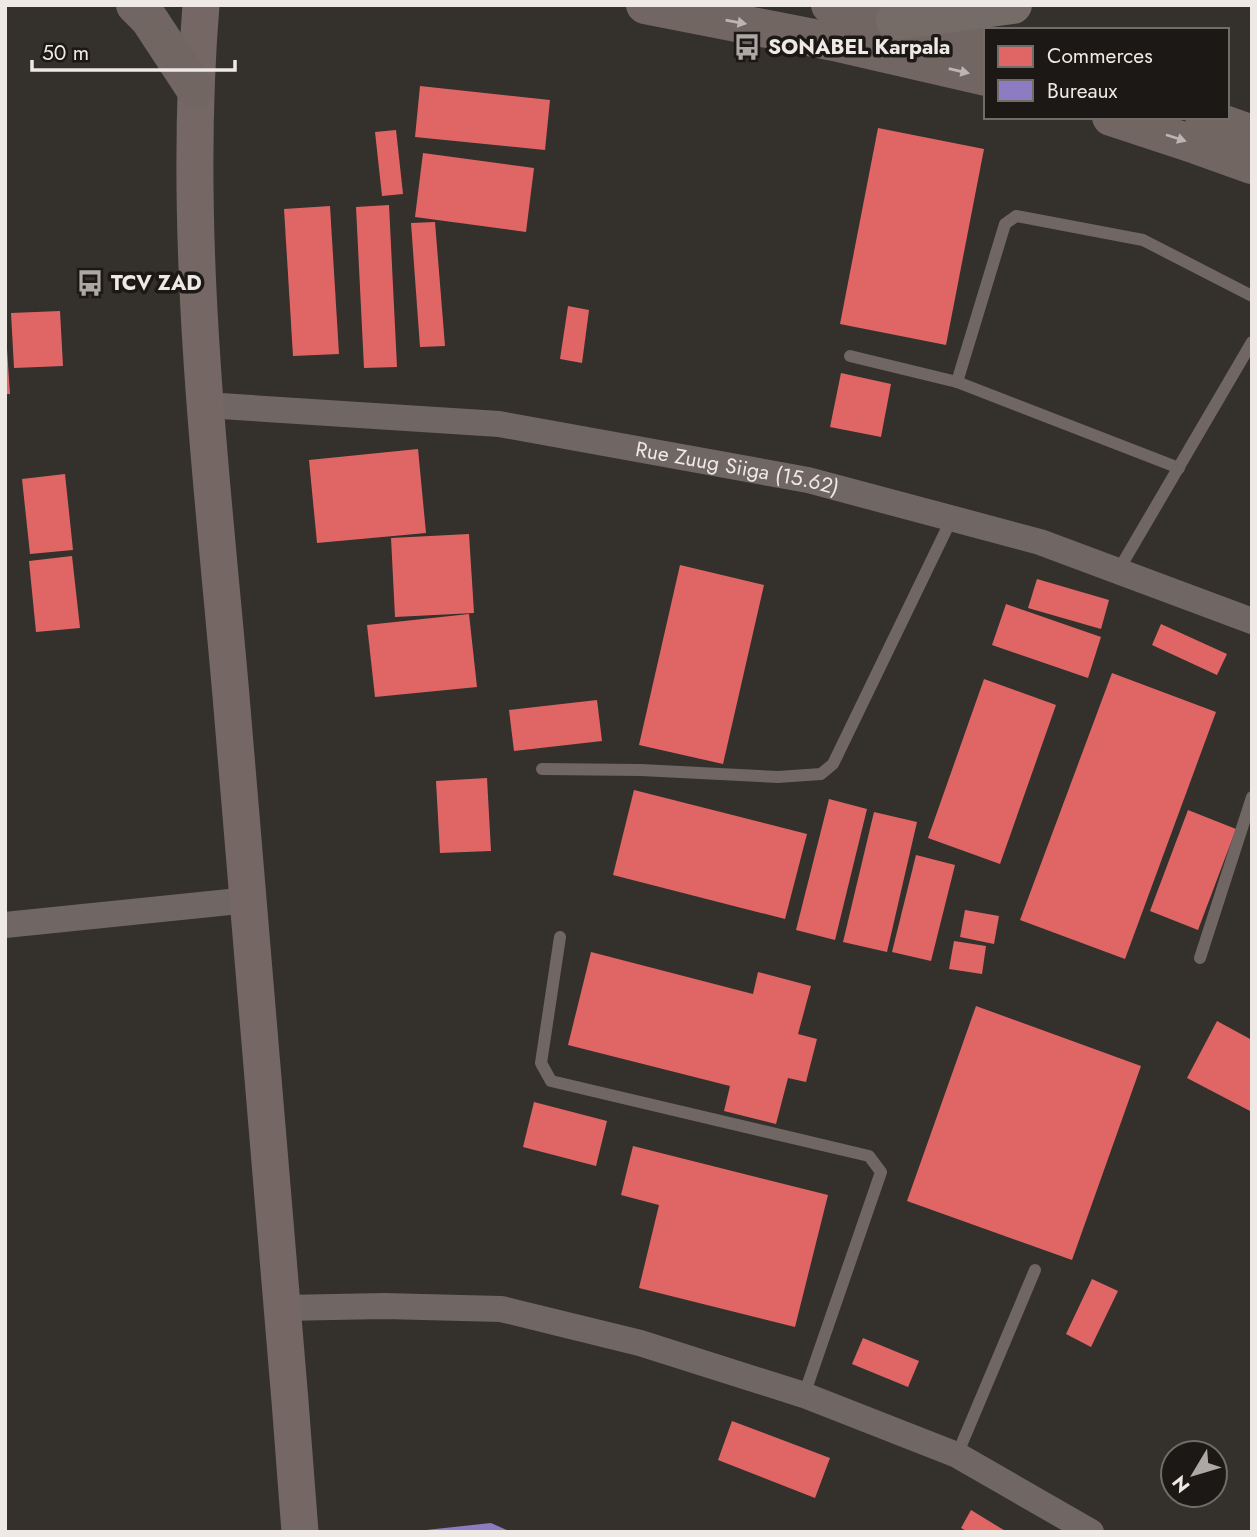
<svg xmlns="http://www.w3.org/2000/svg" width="1257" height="1537" viewBox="0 0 1257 1537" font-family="Jost,sans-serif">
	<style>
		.shops { fill: #e06666 }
		.offices { fill: #8e7cc3 }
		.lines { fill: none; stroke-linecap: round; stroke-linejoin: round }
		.lane { stroke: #706663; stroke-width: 12 }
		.street { stroke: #706663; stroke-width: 26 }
		.secondary { stroke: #746764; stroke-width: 37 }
		.primary { stroke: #716662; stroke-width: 38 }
		.highway { stroke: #756c68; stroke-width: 38 }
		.oneway { fill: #bdb5b1 }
		.labels { text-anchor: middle; stroke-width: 7; stroke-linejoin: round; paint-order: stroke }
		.poi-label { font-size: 21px; font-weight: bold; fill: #efe9e5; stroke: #1c1815; text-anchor: start }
		.street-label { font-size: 21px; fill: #efe9e5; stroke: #1c1815 }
	</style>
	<rect width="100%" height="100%" fill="#34302c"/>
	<g class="shops">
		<polygon points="420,86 550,100 545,150 415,137"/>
		<polygon points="878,128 984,149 946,345 840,324"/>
		<polygon points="396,130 403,194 382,196 375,132"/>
		<polygon points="423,153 534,168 526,232 415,217"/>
		<polygon points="389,205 397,367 364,368 356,207"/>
		<polygon points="330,206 339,354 293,356 284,209"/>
		<polygon points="435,222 445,346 420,347 411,223"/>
		<polygon points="568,306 589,310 582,363 560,359"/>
		<polygon points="60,311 63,366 14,368 11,313"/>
		<polygon points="5,349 7,349 10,394 5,394"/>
		<polygon points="841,373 891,384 881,437 830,427"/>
		<polygon points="418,449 426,533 317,543 309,460"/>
		<polygon points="65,474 73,550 30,554 22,479"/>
		<polygon points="469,534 474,613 395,617 391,538"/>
		<polygon points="72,556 80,628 36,632 29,561"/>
		<polygon points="680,565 764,585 723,764 639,745"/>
		<polygon points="1037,579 1109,600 1101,629 1028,608"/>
		<polygon points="1006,604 1101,637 1088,678 992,645"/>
		<polygon points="469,614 477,687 375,697 367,625"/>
		<polygon points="1161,624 1227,654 1217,675 1152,645"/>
		<polygon points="1112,673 1216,712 1125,959 1020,920"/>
		<polygon points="984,679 1056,705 1000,864 928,838"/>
		<polygon points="597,700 602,741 514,751 509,710"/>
		<polygon points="487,778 491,851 440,853 436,781"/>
		<polygon points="634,790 807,834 785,919 613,875"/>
		<polygon points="829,799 867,809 835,940 796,930"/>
		<polygon points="1188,810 1236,829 1198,930 1150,911"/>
		<polygon points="874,812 917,822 887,952 843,942"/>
		<polygon points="916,855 955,865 931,961 892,952"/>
		<polygon points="965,910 999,916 994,944 960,937"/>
		<polygon points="954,941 986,946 982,974 949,969"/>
		<polygon points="591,952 753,994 758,972 811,986 798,1034 817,1039 806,1082 788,1078 776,1124 724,1111 730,1086 568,1045"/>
		<polygon points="976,1006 1141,1066 1072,1260 907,1201"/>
		<polygon points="1217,1021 1252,1040 1252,1112 1187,1078"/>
		<polygon points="534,1102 607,1121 596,1166 523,1147"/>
		<polygon points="633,1146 828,1195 795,1327 639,1288 659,1205 621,1195"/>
		<polygon points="1092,1279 1118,1291 1091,1347 1066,1334"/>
		<polygon points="863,1338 919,1361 908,1387 852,1364"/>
		<polygon points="732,1421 830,1458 815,1498 718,1460"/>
		<polygon points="971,1510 1007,1532 968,1532 961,1528"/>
	</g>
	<polygon class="offices" points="491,1523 511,1532 426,1532 426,1530"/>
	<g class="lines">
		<g class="lane">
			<polyline points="850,356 957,382 1179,468"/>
			<polyline points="957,382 1005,224 1016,216 1143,240 1252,296"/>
			<polyline points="1118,571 1252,342"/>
			<polyline points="542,769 641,770 778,777 821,774 833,764 952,518"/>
			<polyline points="560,937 541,1063 551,1081 869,1156 881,1172 804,1395"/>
			<polyline points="1200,958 1252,797"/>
			<polyline points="957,1455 1035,1270"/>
		</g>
		<g class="street">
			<path id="s1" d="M 205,405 L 499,424 L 808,480 L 1040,542 L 1252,621"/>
			<polyline points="5,925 249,900"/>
			<polyline points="283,1308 384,1306 501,1309 640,1343 804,1395 957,1455 1091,1532"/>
		</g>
		<path class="secondary" d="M 201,5 C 182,235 211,467 231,696 C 256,974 279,1253 300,1532"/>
		<g class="primary">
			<polyline points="135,5 149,19 195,89"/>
			<polyline points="645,5 834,42 986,77"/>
			<polyline points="830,5 895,21 986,48"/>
			<polyline points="1111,117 1196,145 1252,165"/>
			<polyline points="1204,117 1252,134"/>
		</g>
		<polyline class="highway" points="895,21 1013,5"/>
	</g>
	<defs><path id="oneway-solid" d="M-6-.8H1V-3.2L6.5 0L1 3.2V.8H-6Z" transform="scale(1.75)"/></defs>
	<g class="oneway">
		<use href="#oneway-solid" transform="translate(736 22) rotate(10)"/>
		<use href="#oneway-solid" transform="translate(959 71) rotate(13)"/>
		<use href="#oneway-solid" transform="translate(1176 138) rotate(18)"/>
	</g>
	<defs>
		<symbol id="bus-bare" viewBox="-9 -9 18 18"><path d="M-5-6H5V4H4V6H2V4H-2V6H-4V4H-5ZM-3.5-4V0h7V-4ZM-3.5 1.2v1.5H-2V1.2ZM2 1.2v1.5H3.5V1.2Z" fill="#aea8a4" stroke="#1c1815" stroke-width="2.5" paint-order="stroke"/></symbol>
	</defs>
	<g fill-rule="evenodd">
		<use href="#bus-bare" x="728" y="28" width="38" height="38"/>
		<use href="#bus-bare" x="71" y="264" width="38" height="38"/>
	</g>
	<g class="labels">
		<g class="poi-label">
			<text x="768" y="54">SONABEL Karpala</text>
			<text x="111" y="290">TCV ZAD</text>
		</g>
		<g class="street-label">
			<text dy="7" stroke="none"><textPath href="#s1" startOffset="537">Rue Zuug Siiga (15.62)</textPath></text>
		</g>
	</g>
	<rect width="1257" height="1537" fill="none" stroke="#efe9e5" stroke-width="14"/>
	<rect x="984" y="28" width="245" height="91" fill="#1c1815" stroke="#706c68" stroke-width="2"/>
	<rect x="998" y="46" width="35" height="21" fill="#e06666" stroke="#706c68" stroke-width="2"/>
	<text x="1047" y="63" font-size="21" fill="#efe9e5">Commerces</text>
	<rect x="998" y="80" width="35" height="21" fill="#8e7cc3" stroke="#706c68" stroke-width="2"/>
	<text x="1047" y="98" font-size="21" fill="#efe9e5">Bureaux</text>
	<g transform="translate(1194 1474) rotate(232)"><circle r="33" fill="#1c1815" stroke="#706c68" stroke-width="2"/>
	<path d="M0-5L12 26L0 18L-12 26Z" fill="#aea8a4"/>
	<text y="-10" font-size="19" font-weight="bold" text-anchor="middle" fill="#efe9e5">N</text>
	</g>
	<path d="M32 60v10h203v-10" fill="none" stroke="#efe9e5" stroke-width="3.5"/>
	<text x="42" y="60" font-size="21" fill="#efe9e5" stroke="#1c1815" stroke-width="5" paint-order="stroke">50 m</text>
</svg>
